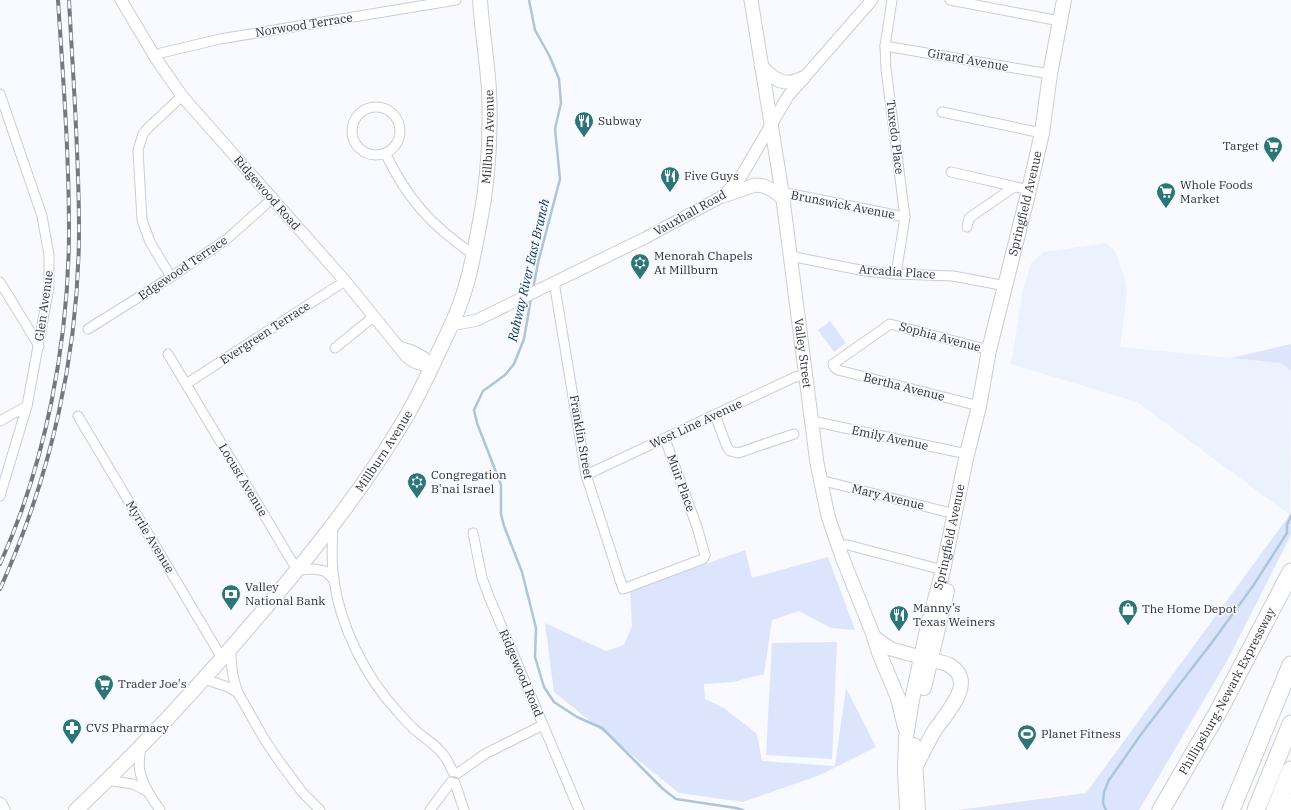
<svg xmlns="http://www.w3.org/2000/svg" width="1291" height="810" viewBox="0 0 1291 810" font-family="'IBM Plex Serif',serif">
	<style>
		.built { fill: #ebf1fd }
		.green { fill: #dce5fb }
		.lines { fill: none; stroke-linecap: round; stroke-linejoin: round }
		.stream { stroke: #adc5db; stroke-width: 2.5 }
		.minor-casing { stroke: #cacdd5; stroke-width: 11 }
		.tertiary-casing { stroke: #cacdd5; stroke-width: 13 }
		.secondary-casing { stroke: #cacdd5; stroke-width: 15 }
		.primary-casing { stroke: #cacdd5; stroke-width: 16 }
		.motorway-casing { stroke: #cacdd5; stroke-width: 19 }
		.minor { stroke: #fff; stroke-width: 9 }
		.tertiary { stroke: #fff; stroke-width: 11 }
		.secondary { stroke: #fff; stroke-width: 13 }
		.primary { stroke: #fff; stroke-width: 14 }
		.motorway { stroke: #fff; stroke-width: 17 }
		.rail-casing { stroke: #77787c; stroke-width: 4 }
		.rail { stroke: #f8faff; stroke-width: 2.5; stroke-dasharray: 8; stroke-linecap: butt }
		.labels { text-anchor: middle; stroke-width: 3; stroke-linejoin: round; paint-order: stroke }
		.street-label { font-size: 12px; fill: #2f3033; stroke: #f8faff }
		.poi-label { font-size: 12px; fill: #2f3033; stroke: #f8faff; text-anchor: start }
		.water-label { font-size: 13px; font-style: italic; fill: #083452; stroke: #f8faff }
	</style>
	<rect width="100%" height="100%" fill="#f8faff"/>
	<polygon class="built" points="1106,243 1115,251 1124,277 1127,293 1120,347 1281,363 1291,371 1290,515 1137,402 1011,364 1023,290 1031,263 1044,252"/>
	<g class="green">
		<polygon points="830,321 846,343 834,352 818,330"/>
		<polygon points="1291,344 1291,371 1281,363 1231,358"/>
		<polygon points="1291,513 1291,535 1227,661 1139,810 958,810 1086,793"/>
		<polygon points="745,550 752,578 828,557 855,630 831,628 799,611 772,620 764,674 733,682 704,684 705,699 724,708 757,734 762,761 835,766 846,688 876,747 820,775 743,802 679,793 554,692 545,623 606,651 624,645 632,626 630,591"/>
		<polygon points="837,642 832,759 766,755 772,643"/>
	</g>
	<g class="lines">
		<g class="stream">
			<polyline points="529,0 535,30 550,57 559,79 561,103 555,129 560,179 538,263 533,289"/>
			<polyline points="531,298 524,339 514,364 505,375 483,391 474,410 477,423 501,485 501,514 504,526 522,572 536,628 535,657 544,687 554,702 577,717 602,728 663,789 676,799 736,808 743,810"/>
			<polyline points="1106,810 1103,803 1104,792 1109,780 1142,733 1213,641 1253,586 1287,533 1287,525 1291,516"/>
		</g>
		<defs>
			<g id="minor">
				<polyline points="892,0 885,46 886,69 905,217 896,274"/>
				<polyline points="950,0 1060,21"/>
				<polyline points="885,46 1050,74"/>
				<polyline points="155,57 161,53 220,39 456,0"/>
				<polyline points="0,94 42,216 49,255 49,287 27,406 0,496"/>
				<circle cx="376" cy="131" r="24"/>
				<polyline points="942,112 1042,133"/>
				<path d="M 385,153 C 407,198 431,226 473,254"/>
				<polyline points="951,172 1029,190"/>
				<polyline points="782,192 905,217"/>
				<polyline points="967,227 969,218 1014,187"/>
				<polyline points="790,256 865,271 896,274 953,276 1006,286"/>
				<polyline points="171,277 150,242 142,220 138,150 143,134 148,128 182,96"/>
				<polyline points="0,282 39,346"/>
				<polyline points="554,282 586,475 623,589 703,559 705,555 697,527 665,439"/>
				<polyline points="88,329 171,277 227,239 273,198"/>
				<polyline points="335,348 373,317"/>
				<polyline points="168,354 297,570 314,569 325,571 334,580"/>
				<polyline points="186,384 345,281"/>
				<polyline points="979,406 838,370 834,367 833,364 890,324 989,350"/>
				<polyline points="715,415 727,447 730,451 738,453 794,434"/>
				<polyline points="78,416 222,658"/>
				<polyline points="0,421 27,406"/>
				<polyline points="812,421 967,454"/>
				<polyline points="586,475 795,377 806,375"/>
				<polyline points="820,480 955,514"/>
				<path d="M 333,525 C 332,543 331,562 334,580 C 340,626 366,678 398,712 C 403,718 409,724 415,730 C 424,738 435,744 442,753 C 447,759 450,766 453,772"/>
				<polyline points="473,533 482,578 490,599 579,810"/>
				<polyline points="838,545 848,545 943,570"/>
				<path d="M 231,649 C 231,666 232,676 238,693"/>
				<polyline points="204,679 228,687 238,693 263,737 279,761 302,792 320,810"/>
				<path d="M 141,746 C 140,755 138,764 140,772 C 143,786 152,798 160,810"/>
				<polyline points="458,773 485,754 543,725"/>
				<polyline points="107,780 133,784 148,792"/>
				<polyline points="455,783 464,810"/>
				<polyline points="430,810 451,782"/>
			</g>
			<g id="tertiary">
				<path d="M 121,0 L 155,57 L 182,96 L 345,281 L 406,356 C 414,364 421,365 432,366"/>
				<polyline points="452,325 477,320 645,238 723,196 742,175 788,96 872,0"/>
				<polyline points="399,347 412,351 423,357 432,366"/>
			</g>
			<g id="secondary">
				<path id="s1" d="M 751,0 L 782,192 L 817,463 L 828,516 L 842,557 L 874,637 L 891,649 L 931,660"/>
				<path d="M 761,66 C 774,79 784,88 803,78"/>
				<path d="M 723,196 L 755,185 C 767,185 775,191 783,199"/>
				<polyline points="0,804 3,810"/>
			</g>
			<g id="primary">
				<polyline points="874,637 880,655 898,698 905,727"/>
				<polyline points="924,688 947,591"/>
				<polyline points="914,745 918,810"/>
				<path d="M 916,766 C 922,754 928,741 935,730 C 946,713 978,682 949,665 C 944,662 937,662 931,660"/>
				<path id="s2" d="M 76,810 C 140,750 199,686 255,620 C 310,556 363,490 406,417 C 416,400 425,381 434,362 C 443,342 454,322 461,301 C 470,278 474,252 479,227 C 488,183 491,135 489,90 C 487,60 482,30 480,0"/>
				<path id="s3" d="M 907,810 L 905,771 L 906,737 L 912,700 L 928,625 L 943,570 L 967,454 L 979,406 L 989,350 L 1029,190 L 1042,133 L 1050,74 L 1064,0"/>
			</g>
			<g id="motorway">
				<path id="s4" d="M 1161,810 L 1218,712 L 1291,572"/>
				<polyline points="1231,810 1291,665"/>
				<polyline points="1256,810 1291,724"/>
				<polyline points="1275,810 1291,770"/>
				<polyline points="1288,810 1291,802"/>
			</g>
		</defs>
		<use href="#minor" class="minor-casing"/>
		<use href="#tertiary" class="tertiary-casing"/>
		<use href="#secondary" class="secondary-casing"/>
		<use href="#primary" class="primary-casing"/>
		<use href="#motorway" class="motorway-casing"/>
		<use href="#minor" class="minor"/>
		<use href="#tertiary" class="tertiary"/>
		<use href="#secondary" class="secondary"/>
		<use href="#primary" class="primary"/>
		<use href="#motorway" class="motorway"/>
		<defs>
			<g id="rail">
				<path d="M 0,564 C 46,463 69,340 69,229 C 69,153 63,76 58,0"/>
				<path d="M 0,589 C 51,476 79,353 79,229 C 79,153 73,76 69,0"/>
			</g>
		</defs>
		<use href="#rail" class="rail-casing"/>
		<use href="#rail" class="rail"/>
	</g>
	<defs>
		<symbol id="restaurant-pin" viewBox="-11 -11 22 30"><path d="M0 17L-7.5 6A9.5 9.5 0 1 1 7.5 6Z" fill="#2c7677" stroke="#f8faff"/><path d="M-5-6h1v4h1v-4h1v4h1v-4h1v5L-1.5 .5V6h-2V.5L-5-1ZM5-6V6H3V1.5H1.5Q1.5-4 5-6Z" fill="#fff"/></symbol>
		<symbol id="supermarket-pin" viewBox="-11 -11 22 30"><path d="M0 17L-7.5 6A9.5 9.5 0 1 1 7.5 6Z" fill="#2c7677" stroke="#f8faff"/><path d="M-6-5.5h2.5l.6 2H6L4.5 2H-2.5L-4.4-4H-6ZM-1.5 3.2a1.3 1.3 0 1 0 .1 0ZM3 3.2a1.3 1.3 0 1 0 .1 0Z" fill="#fff"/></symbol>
		<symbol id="synagogue-pin" viewBox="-11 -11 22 30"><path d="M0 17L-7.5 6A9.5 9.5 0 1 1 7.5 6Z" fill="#2c7677" stroke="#f8faff"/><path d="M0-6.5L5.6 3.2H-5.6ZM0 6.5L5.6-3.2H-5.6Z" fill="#fff"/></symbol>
		<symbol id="bank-pin" viewBox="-11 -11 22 30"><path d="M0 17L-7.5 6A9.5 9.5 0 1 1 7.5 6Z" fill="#2c7677" stroke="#f8faff"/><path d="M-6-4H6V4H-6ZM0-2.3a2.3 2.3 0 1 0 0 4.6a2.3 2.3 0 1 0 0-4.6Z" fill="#fff"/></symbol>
		<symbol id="shop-pin" viewBox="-11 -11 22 30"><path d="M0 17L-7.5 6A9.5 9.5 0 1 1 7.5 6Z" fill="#2c7677" stroke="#f8faff"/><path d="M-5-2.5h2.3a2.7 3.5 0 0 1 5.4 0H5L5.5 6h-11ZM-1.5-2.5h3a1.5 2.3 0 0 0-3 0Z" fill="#fff"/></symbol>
		<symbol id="pharmacy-pin" viewBox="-11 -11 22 30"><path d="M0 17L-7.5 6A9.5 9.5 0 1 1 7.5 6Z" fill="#2c7677" stroke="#f8faff"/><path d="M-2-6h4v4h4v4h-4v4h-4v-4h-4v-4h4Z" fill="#fff"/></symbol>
		<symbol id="stadium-pin" viewBox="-11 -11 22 30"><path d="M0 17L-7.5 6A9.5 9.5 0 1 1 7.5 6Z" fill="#2c7677" stroke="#f8faff"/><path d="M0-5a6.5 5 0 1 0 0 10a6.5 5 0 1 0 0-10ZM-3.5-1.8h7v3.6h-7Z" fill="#fff"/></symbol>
	</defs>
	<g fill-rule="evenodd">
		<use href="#restaurant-pin" x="573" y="110" width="22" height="30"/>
		<use href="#supermarket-pin" x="1262" y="135" width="22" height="30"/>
		<use href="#restaurant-pin" x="659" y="165" width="22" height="30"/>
		<use href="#supermarket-pin" x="1155" y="181" width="22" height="30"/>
		<use href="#synagogue-pin" x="629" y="252" width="22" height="30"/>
		<use href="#synagogue-pin" x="406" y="471" width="22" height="30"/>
		<use href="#bank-pin" x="220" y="583" width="22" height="30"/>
		<use href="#shop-pin" x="1117" y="598" width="22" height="30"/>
		<use href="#restaurant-pin" x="888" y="604" width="22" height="30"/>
		<use href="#supermarket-pin" x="93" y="673" width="22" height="30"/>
		<use href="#pharmacy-pin" x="61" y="717" width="22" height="30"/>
		<use href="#stadium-pin" x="1016" y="723" width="22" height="30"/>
	</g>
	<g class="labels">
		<g class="street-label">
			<text transform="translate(304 25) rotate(-9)" y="4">Norwood Terrace</text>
			<text transform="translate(968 60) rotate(10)" y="4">Girard Avenue</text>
			<text dy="4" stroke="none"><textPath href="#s2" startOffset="810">Millburn Avenue</textPath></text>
			<text transform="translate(895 137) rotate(83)" y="4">Tuxedo Place</text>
			<text transform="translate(267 193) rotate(49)" y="4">Ridgewood Road</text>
			<text dy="4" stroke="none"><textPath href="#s3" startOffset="620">Springfield Avenue</textPath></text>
			<text transform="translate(843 205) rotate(11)" y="4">Brunswick Avenue</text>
			<text transform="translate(690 213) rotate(-29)" y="4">Vauxhall Road</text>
			<text transform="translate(183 268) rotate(-34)" y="4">Edgewood Terrace</text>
			<text transform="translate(897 272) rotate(4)" y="4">Arcadia Place</text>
			<text transform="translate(44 306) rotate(-82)" y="4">Glen Avenue</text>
			<text transform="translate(265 333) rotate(-33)" y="4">Evergreen Terrace</text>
			<text transform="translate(940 337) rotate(15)" y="4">Sophia Avenue</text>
			<text dy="4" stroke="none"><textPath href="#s1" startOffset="357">Valley Street</textPath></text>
			<text transform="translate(904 387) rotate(14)" y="4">Bertha Avenue</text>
			<text transform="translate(696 424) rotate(-25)" y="4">West Line Avenue</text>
			<text transform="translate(581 437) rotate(80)" y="4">Franklin Street</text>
			<text transform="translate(890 438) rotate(12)" y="4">Emily Avenue</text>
			<text dy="4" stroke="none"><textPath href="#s2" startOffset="474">Millburn Avenue</textPath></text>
			<text transform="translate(243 480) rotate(59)" y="4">Locust Avenue</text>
			<text transform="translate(681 483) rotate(70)" y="4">Muir Place</text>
			<text transform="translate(888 497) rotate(14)" y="4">Mary Avenue</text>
			<text transform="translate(150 537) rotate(59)" y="4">Myrtle Avenue</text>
			<text dy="4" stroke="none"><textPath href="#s3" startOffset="278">Springfield Avenue</textPath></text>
			<text transform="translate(521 673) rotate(67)" y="4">Ridgewood Road</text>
			<text dy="4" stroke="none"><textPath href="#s4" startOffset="136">Phillipsburg-Newark Expressway</textPath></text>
		</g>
		<g class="poi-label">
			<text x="598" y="125">Subway</text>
			<text x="1259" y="150" text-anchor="end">Target</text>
			<text x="684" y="180">Five Guys</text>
			<text x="1180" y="189">Whole Foods<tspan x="1180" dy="14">Market</tspan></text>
			<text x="654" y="260">Menorah Chapels<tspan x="654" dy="14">At Millburn</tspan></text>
			<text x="431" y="479">Congregation<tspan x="431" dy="14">B'nai Israel</tspan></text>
			<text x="245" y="591">Valley<tspan x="245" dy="14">National Bank</tspan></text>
			<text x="913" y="612">Manny’s<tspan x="913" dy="14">Texas Weiners</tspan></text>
			<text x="1142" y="613">The Home Depot</text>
			<text x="118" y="688">Trader Joe's</text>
			<text x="86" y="732">CVS Pharmacy</text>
			<text x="1041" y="738">Planet Fitness</text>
		</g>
		<g class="water-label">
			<text transform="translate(528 270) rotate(-77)" y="5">Rahway River East Branch</text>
		</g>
	</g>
</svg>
